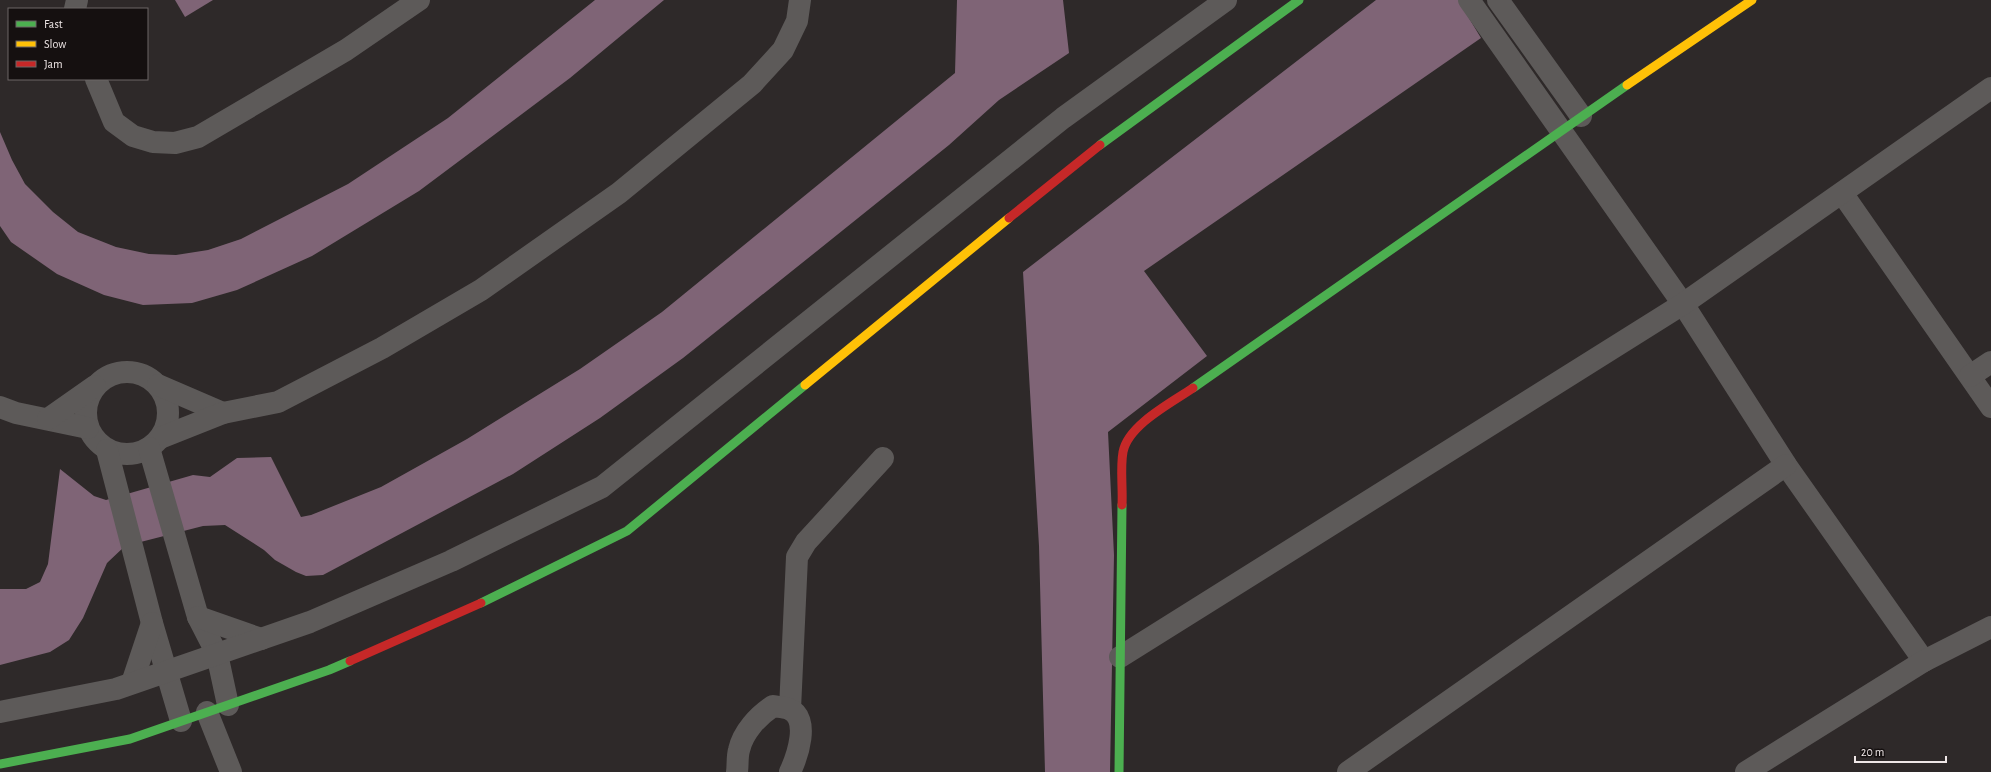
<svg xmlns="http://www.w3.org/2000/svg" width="1991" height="772" viewBox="0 0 1991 772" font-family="'Alegreya Sans',sans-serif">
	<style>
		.water { fill: #7f6476 }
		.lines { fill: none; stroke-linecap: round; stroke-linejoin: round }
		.street { stroke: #5d5a59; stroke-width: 22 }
		.fast { stroke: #4caf50; stroke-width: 9 }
		.slow { stroke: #ffc107; stroke-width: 9 }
		.jam { stroke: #c62828; stroke-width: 9 }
	</style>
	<rect width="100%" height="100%" fill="#2e2929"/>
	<g class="water">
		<polygon points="175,0 213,0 185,17"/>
		<polygon points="595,0 664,0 570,78 419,191 312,256 237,290 192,303 143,305 104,295 57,274 11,242 0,226 0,132 12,160 25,184 53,212 78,232 116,247 149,254 176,255 208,250 241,239 348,184 448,118"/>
		<polygon points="957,0 1063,0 1069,53 999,100 949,145 817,251 683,358 600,418 513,474 323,575 306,576 296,572 275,560 264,550 225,525 203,526 125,546 107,563 83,618 69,640 50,652 0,665 0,589 26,589 40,582 48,564 60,469 94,496 106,500 193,475 210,477 237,458 271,457 301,517 311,515 381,487 467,439 580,369 662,312 955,73"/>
		<polygon points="1376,0 1458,0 1481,38 1144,271 1207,356 1108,432 1114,555 1110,772 1045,772 1039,546 1023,272"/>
	</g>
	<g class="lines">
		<g class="street">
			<polyline points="1469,0 1683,304 1786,465 1924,661"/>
			<polyline points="1498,0 1581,116"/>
			<polyline points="75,9 77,0"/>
			<polyline points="96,79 114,122 133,136 153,142 175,143 198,137 346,50 419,0"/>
			<polyline points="1842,193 1991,407"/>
			<circle cx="127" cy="413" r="41"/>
			<polyline points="1970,376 1991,362"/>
			<polyline points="158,385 223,413"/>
			<polyline points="0,407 16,413 88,428"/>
			<polyline points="48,419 95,386"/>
			<polyline points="160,438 223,413 278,402 382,348 481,290 619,193 752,84 783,50 797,21 800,0"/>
			<polyline points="149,448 198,617 217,654 228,705"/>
			<polyline points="107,450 152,623 181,721"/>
			<polyline points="198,617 261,639"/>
			<polyline points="1120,657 1683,304 1991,88"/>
			<polyline points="132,683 152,623"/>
			<polyline points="790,709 797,557 806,542 883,458"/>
			<polyline points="0,712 116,689 310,622 451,561 602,487 1063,118 1226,0"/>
			<polyline points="207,712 231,772"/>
			<path d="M 737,772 C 738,765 737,757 739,750 C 743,732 758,716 773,706 C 778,707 784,707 789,709 C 811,718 797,757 790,772"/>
			<polyline points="1348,772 1786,465"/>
			<polyline points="1746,772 1924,661 1991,627"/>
		</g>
		<g class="fast">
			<polyline points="1100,145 1299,0"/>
			<polyline points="1193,388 1627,85"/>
			<polyline points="481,603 627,531 805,385"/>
			<polyline points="0,764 130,739 329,670 350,661"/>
			<polyline points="1119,772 1122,505"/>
		</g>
		<g class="slow">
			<polyline points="1627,85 1752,0"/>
			<polyline points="805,385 1009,218"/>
		</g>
		<g class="jam">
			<polyline points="1009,218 1100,145"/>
			<path d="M 1122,505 C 1123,488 1120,468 1123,452 C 1128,425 1171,403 1193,388"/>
			<polyline points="350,661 481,603"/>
		</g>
	</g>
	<rect x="8" y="8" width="140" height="72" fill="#151010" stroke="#6c6666"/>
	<rect x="16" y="21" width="20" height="6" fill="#4caf50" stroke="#6c6666"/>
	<text x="44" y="28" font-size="12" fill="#efe7e7">Fast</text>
	<rect x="16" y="41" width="20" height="6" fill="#ffc107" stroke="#6c6666"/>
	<text x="44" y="48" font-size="12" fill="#efe7e7">Slow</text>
	<rect x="16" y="61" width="20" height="6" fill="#c62828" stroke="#6c6666"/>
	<text x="44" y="68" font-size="12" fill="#efe7e7">Jam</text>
	<path d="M1855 756v6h91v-6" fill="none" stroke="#efe7e7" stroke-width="2"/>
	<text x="1861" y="756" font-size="12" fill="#efe7e7" stroke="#151010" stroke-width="3" paint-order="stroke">20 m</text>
</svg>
